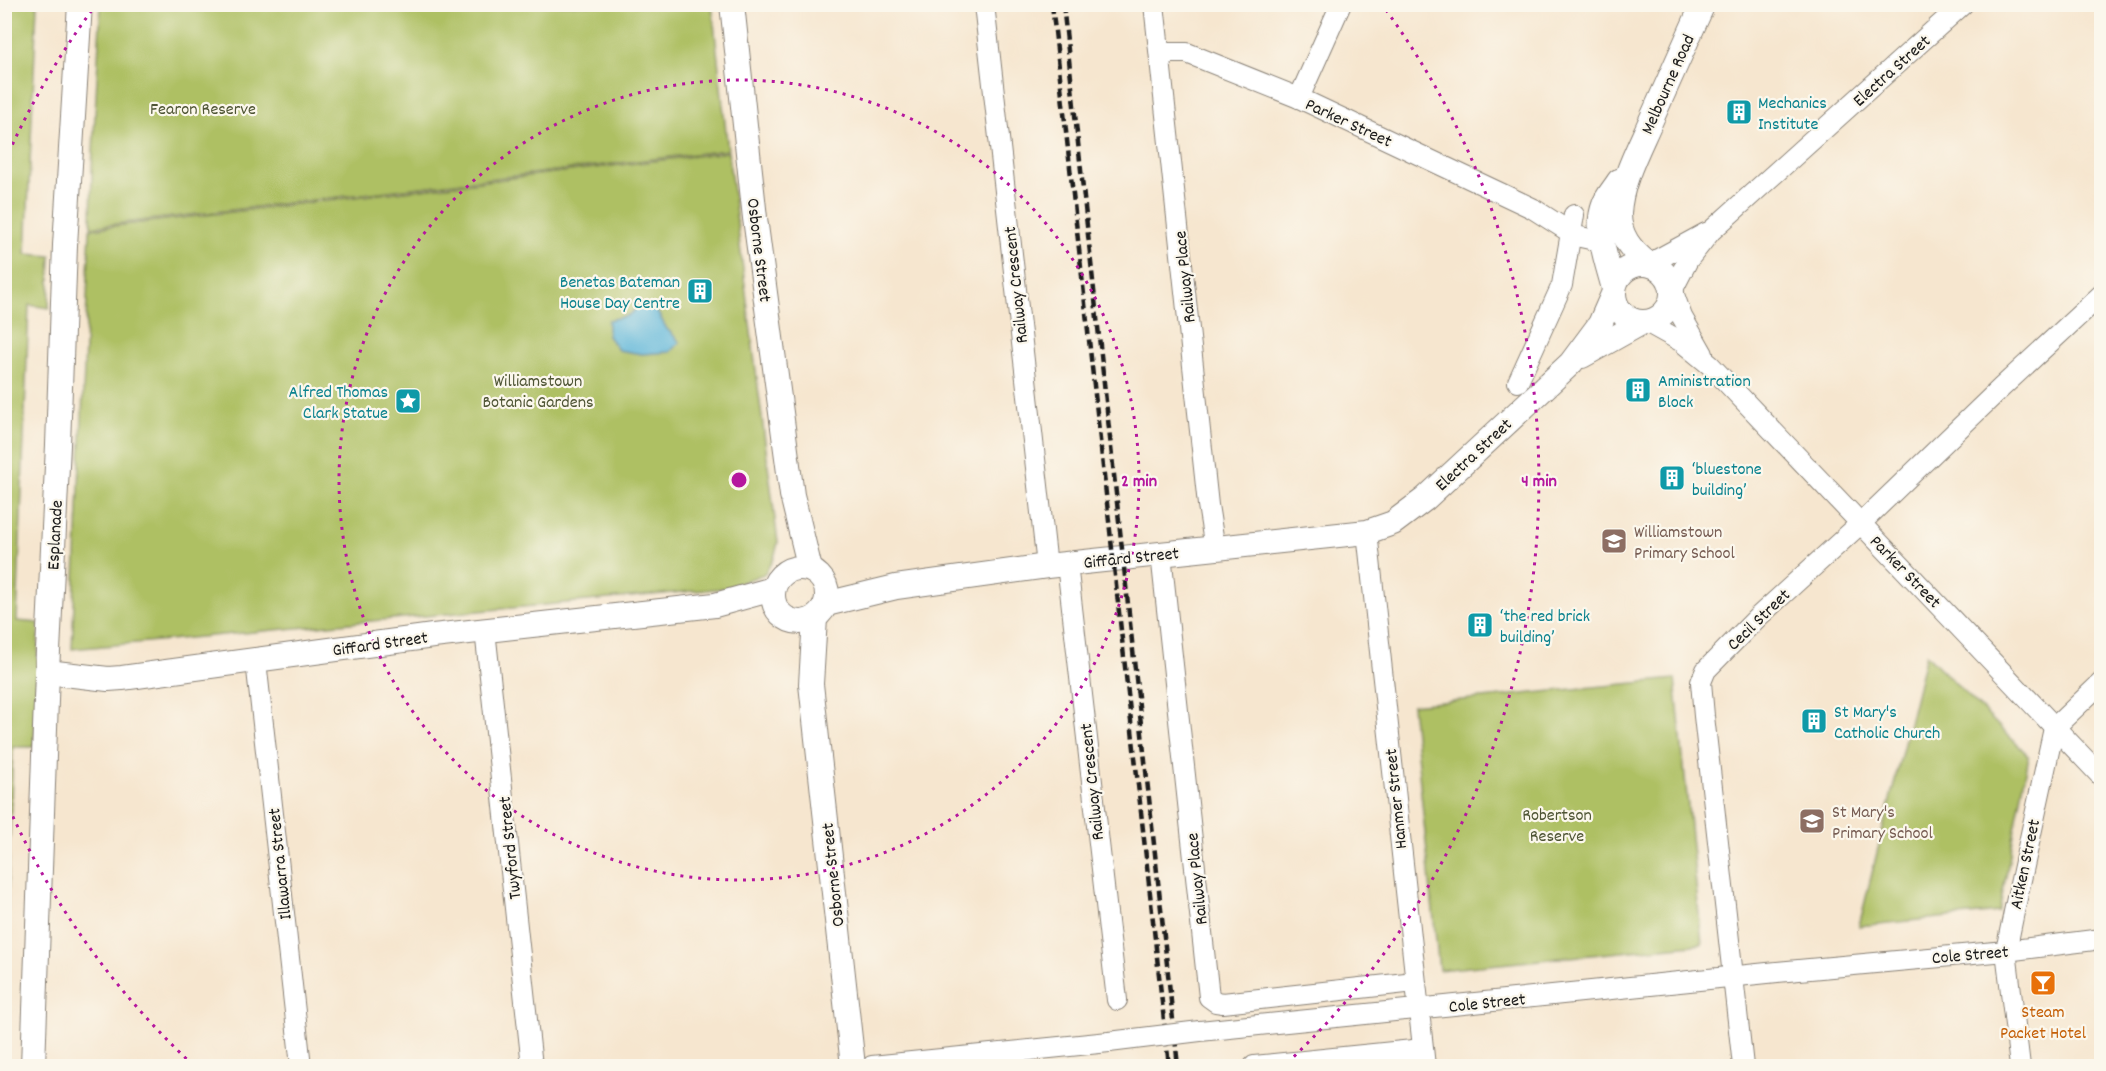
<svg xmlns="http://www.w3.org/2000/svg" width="2106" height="1071" viewBox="0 0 2106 1071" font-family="Dekko,sans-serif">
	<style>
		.green { fill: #aec064; stroke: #656e40; stroke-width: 1.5 }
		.water { fill: #5cb5d9; stroke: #3c687a; stroke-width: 1.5 }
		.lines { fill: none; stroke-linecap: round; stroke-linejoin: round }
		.minor-casing { stroke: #898176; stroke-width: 22 }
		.tertiary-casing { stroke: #898176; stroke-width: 26 }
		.minor { stroke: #fff; stroke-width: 20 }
		.tertiary { stroke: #fff; stroke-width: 24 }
		.rail { stroke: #1c1c1c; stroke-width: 4.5; stroke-dasharray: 9 4.5; stroke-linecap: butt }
		.minor-bridge-casing { stroke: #898176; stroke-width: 22; stroke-linecap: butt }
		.minor-bridge { stroke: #fff; stroke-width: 20 }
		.ring { fill: none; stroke: #b5179e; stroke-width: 3; stroke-dasharray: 3 6 }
		.labels { text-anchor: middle; stroke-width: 4.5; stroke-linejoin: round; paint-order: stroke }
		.street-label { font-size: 18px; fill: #1c1c1c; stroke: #fbf7ec }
		.culture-label { font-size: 18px; fill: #0d838f; stroke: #fbf7ec; text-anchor: start }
		.park-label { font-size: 18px; fill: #4f5535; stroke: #fbf7ec }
		.education-label { font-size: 18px; fill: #785e54; stroke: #fbf7ec; text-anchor: start }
		.food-label { font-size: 18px; fill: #c56008; stroke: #fbf7ec }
		.centre { fill: #b5179e; stroke: #fbf7ec; stroke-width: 3 }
		.ring-label { font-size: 18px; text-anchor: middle; font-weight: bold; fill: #b5179e; stroke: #fbf7ec; stroke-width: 4.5; stroke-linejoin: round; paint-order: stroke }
	</style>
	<rect width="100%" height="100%" fill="#fbf7ec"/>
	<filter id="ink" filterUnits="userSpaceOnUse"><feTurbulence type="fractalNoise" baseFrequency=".0167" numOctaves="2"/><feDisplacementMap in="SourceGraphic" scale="12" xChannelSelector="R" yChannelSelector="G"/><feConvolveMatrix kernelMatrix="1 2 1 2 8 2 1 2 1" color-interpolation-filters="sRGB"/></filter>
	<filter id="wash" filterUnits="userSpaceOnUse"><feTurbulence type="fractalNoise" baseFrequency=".008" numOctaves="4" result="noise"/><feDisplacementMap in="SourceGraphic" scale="24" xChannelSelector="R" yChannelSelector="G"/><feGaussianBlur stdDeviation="1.35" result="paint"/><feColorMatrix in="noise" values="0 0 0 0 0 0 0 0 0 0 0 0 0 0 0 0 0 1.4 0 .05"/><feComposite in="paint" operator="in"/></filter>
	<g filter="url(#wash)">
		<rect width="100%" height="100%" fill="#f6e6cf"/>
		<g class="green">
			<polygon points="37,4 26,254 51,256 49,308 29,305 17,621 39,623 34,747 13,747 5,956 4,5"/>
			<polygon points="101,5 712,5 728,150 91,227 92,169"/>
			<polygon points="728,152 778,543 773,561 764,574 726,588 72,649 90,229"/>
			<polygon points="1926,654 2029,756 1999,912 1859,926"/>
			<polygon points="1675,679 1702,944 1439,970 1412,705"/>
		</g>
		<polygon class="water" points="640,306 656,310 667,329 680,342 670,352 642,354 618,350 608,336 608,320 627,316"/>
	</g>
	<g filter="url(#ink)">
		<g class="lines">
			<defs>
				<g id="minor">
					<polyline points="984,4 1047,566"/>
					<polyline points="1154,4 1208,505 1215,549"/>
					<polyline points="1160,53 1187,53 1299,98 1532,208 1576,236 1590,239 1602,238"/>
					<polyline points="1299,98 1341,4"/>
					<polyline points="1649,264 1706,233"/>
					<polyline points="1673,289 1688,260 1711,231 1963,4"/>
					<polyline points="1673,292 1682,317 1703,354"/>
					<polyline points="1646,322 1682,342 1710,365 2102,777"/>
					<polyline points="1518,382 1562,285 1574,215"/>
					<polyline points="1367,532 1425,1066"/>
					<polyline points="1161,554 1209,997 1216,1002 1223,1003 1415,982"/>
					<polyline points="1067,564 1117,1000"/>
					<polyline points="485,630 532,1066"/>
					<polyline points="256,661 301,1066"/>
					<polyline points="1200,1031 1777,972 2006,951 2102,939"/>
					<polyline points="872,1066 1109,1042"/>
					<polyline points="1254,1066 1423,1049"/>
					<polyline points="1743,1066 1704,716 1701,682 1706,670 1758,617 1860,524 2002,387 2102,294"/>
					<polyline points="2020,1066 2006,951 2014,912 2054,728 2102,682"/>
				</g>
				<g id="tertiary">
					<polyline points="732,4 755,218 792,495 810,569"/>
					<path d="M 1647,263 C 1631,250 1619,236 1619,214 C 1620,182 1640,146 1652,118 C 1669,80 1686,42 1703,4"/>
					<circle cx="1643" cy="293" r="29"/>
					<path d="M 1614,289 C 1608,264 1594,231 1604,205 C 1607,196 1614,189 1619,181"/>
					<polyline points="1582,356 1643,322"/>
					<circle cx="800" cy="595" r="27"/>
					<polyline points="826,604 896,587 1047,566 1367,532 1393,523 1425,499 1571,363 1600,324 1614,292"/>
					<polyline points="815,618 811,684 853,1066"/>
					<polyline points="47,672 108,679 122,678 433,636 715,605 773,589"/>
					<polyline points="33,1066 47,672 58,445 65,245 80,4"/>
				</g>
			</defs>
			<use href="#minor" class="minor-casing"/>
			<use href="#tertiary" class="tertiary-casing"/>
			<use href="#minor" class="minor"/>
			<use href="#tertiary" class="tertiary"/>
			<g class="rail">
				<polyline points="1052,4 1169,1066"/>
				<polyline points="1063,4 1178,1066"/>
			</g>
			<defs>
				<polyline id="minor-bridge" points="1109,1042 1200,1031"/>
			</defs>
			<use href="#minor-bridge" class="minor-bridge-casing"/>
			<use href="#minor-bridge" class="minor-bridge"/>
		</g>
	</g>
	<g class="ring">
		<circle cx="739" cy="480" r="400"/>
		<path d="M193 1065A800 800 0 0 1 5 799M5 161A800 800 0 0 1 92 10M1386 10A800 800 0 0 1 1285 1065"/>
	</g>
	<defs>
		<symbol id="building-square" viewBox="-11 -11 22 22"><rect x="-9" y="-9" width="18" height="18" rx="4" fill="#0f9aa8" stroke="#fbf7ec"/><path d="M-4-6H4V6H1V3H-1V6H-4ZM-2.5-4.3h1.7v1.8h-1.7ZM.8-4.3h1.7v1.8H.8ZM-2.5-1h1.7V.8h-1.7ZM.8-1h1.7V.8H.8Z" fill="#fff"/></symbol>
		<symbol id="sight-square" viewBox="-11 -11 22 22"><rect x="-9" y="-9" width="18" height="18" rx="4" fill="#0f9aa8" stroke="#fbf7ec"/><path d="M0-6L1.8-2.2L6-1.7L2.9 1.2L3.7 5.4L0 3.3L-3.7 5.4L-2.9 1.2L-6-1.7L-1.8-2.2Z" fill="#fff"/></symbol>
		<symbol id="school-square" viewBox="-11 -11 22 22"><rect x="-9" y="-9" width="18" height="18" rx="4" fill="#8d6e63" stroke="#fbf7ec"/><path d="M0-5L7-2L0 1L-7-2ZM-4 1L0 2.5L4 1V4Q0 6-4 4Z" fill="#fff"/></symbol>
		<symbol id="bar-square" viewBox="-11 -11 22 22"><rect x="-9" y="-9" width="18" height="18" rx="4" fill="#e8710a" stroke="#fbf7ec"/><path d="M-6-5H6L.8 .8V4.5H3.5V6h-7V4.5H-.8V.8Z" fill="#fff"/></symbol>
	</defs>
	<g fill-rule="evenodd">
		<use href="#building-square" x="1724" y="97" width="30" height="30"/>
		<use href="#building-square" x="685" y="276" width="30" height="30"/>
		<use href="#building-square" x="1623" y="375" width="30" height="30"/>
		<use href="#sight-square" x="393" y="386" width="30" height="30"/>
		<use href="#building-square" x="1657" y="463" width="30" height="30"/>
		<use href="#school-square" x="1599" y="526" width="30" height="30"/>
		<use href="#building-square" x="1465" y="610" width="30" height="30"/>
		<use href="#building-square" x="1799" y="706" width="30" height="30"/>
		<use href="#school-square" x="1797" y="806" width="30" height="30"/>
		<use href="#bar-square" x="2028" y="968" width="30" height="30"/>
	</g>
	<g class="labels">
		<g class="street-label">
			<text transform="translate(1891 70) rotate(-42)" y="6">Electra Street</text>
			<text transform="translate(1667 84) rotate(-66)" y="6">Melbourne Road</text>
			<text transform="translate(1349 122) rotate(25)" y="6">Parker Street</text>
			<text transform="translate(760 250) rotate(83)" y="6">Osborne Street</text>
			<text transform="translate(1184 277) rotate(-96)" y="6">Railway Place</text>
			<text transform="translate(1015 285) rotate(-96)" y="6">Railway Crescent</text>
			<text transform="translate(1473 454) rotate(-43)" y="6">Electra Street</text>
			<text transform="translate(54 535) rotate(-87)" y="6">Esplanade</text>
			<text transform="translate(1131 557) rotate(-6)" y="6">Giffard Street</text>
			<text transform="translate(1906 571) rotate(46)" y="6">Parker Street</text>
			<text transform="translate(1758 619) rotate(-44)" y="6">Cecil Street</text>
			<text transform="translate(380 643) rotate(-8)" y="6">Giffard Street</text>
			<text transform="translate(1091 782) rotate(-96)" y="6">Railway Crescent</text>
			<text transform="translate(1395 799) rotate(-96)" y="6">Hanmer Street</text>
			<text transform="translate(509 848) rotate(-96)" y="6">Twyford Street</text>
			<text transform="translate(279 864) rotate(-96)" y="6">Illawarra Street</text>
			<text transform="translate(2024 864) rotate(-78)" y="6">Aitken Street</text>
			<text transform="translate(832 875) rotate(-96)" y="6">Osborne Street</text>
			<text transform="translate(1196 879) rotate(-96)" y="6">Railway Place</text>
			<text transform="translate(1970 954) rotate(-5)" y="6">Cole Street</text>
			<text transform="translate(1487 1002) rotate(-6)" y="6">Cole Street</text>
		</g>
		<g class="culture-label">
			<text x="1758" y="108">Mechanics<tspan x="1758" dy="21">Institute</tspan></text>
			<text x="680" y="287" text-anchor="end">Benetas Bateman<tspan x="680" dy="21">House Day Centre</tspan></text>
			<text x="1658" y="386">Aministration<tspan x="1658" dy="21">Block</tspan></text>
			<text x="388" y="397" text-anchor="end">Alfred Thomas<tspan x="388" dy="21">Clark Statue</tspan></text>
			<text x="1692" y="474">‘bluestone<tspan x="1692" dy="21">building’</tspan></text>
			<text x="1500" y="621">‘the red brick<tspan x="1500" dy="21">building’</tspan></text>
			<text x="1834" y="717">St Mary's<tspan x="1834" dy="21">Catholic Church</tspan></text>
		</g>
		<g class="park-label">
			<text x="203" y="114">Fearon Reserve</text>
			<text x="538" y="386">Williamstown<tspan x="538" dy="21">Botanic Gardens</tspan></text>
			<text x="1557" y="820">Robertson<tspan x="1557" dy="21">Reserve</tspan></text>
		</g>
		<g class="education-label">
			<text x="1634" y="537">Williamstown<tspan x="1634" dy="21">Primary School</tspan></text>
			<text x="1832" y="817">St Mary's<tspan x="1832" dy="21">Primary School</tspan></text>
		</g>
		<g class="food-label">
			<text x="2043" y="1017">Steam<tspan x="2043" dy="21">Packet Hotel</tspan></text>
		</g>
	</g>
	<circle cx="739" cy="480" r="9" class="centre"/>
	<g class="ring-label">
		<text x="1139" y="486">2 min</text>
		<text x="1539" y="486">4 min</text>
	</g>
	<rect width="2106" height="1071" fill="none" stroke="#fbf7ec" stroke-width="24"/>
</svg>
